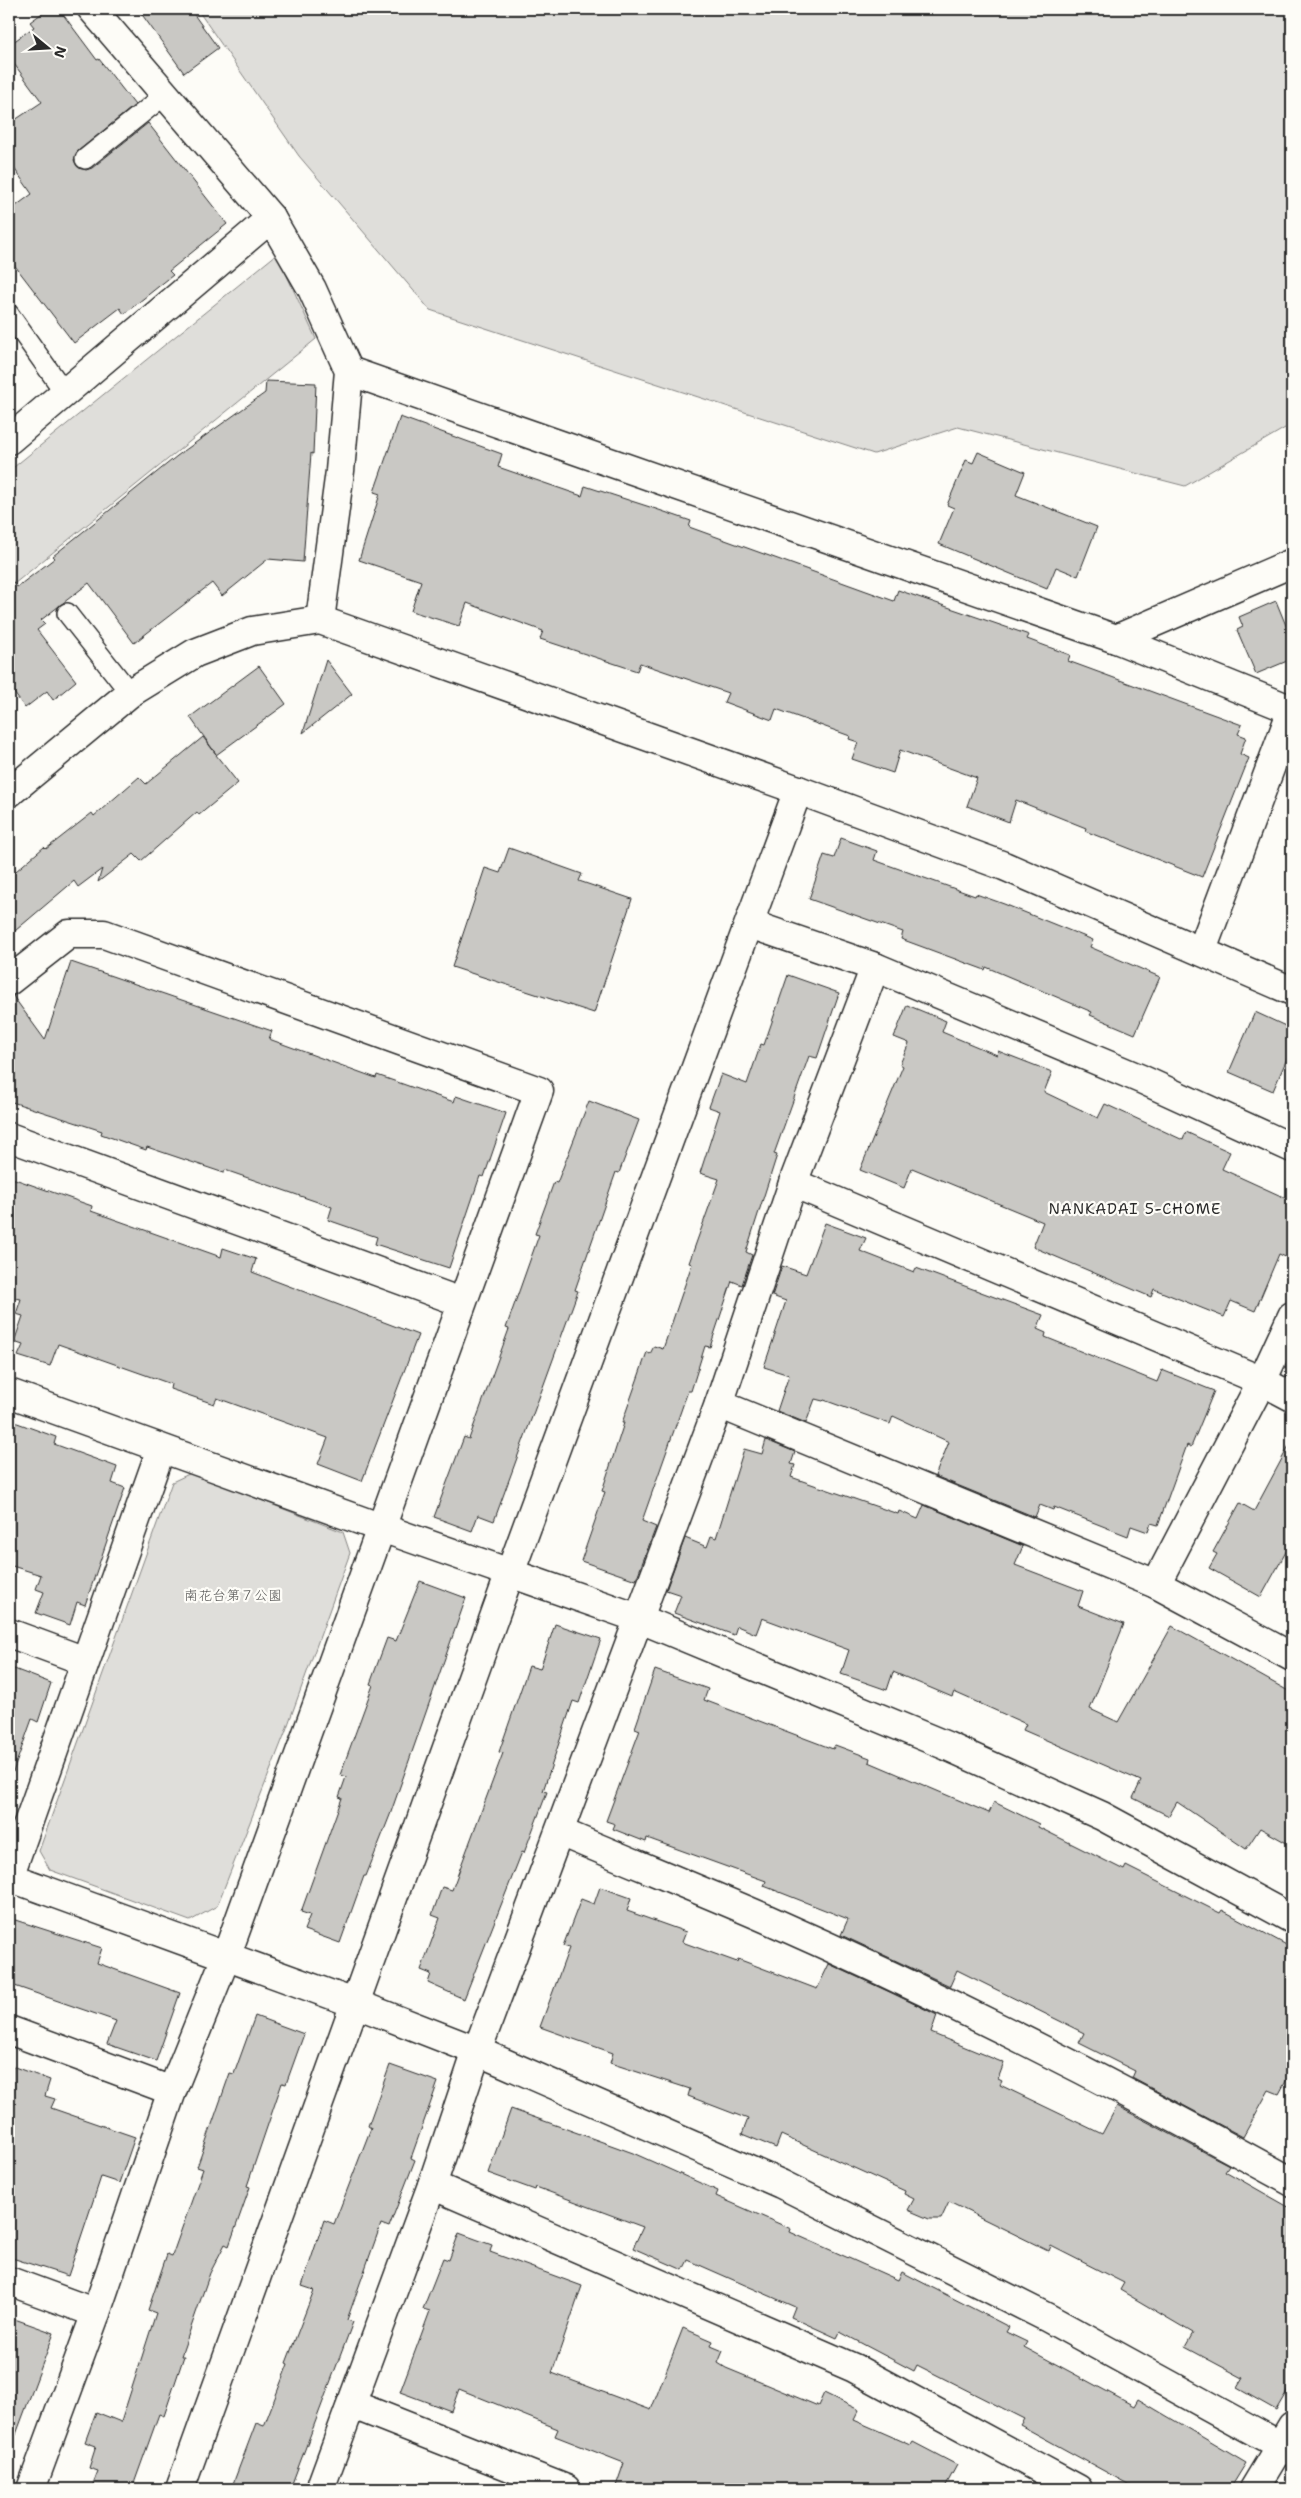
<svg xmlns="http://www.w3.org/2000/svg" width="1301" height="2498" viewBox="0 0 1301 2498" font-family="'Shantell Sans','Klee One',sans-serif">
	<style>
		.green { fill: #dfdeda; stroke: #858482 }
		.building { fill: #c9c8c4; stroke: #2b2b2b }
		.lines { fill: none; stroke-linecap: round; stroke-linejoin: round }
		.lane-casing { stroke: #2b2b2b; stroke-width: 22 }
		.street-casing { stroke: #2b2b2b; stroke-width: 31 }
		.secondary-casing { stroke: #2b2b2b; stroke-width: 31 }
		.lane { stroke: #fdfcf7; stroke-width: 19 }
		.street { stroke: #fdfcf7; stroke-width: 28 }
		.secondary { stroke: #fdfcf7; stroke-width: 28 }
		.labels { text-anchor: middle; stroke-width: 4.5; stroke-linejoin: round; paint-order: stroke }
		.park-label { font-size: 14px; fill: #585857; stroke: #fdfcf7 }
		.neighbourhood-label { font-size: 15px; letter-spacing: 1px; fill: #2b2b2b; stroke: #fdfcf7 }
	</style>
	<rect width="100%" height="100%" fill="#fdfcf7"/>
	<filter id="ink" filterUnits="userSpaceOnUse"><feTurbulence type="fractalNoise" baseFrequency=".02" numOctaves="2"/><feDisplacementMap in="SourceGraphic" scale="10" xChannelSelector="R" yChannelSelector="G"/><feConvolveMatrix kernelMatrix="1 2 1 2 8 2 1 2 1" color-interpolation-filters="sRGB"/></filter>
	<g filter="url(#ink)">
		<g class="green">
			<polygon points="197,9 1292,9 1292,424 1185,486 958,427 874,454 430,310 299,156"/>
			<polygon points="277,254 316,339 9,588 9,471"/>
			<polygon points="191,1473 343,1532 350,1553 285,1733 217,1906 190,1921 50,1870 39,1851 172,1482"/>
		</g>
		<g class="building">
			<polygon points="48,9 59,9 97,60 99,59 135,105 78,151 74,160 77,166 86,170 92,168 148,123 227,224 169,271 173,275 124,314 120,308 74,343 9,258 9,211 32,194 9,161 9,124 42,102 9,57 9,45 34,27 30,22"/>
			<polygon points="138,9 190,9 218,48 184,73"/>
			<polygon points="266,381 316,383 313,454 311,453 303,562 268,559 222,596 212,583 134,643 89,583 41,620 45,624 37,630 76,681 53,700 47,691 25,708 9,686 9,577 17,587 55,558 53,556 177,456 265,393"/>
			<polygon points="400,417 502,454 498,467 582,496 585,486 656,509 691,521 689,527 894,601 898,590 1029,635 1027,639 1070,655 1068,661 1242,725 1238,734 1246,737 1240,754 1249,758 1202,877 1085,831 1086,828 1016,800 1009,822 967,806 977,778 900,750 893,773 852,759 858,742 849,739 850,736 776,709 772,720 724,702 728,693 640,663 637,671 540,639 543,631 467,603 459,626 411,611 421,581 359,560 380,494 374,492"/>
			<polygon points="978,452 1025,472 1016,495 1097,527 1078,576 1056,567 1047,589 939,544 954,508 947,505 966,460 973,463"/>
			<polygon points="1276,601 1292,640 1292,659 1256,674 1237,630 1243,627 1239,617"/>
			<polygon points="326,660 352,694 303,733"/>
			<polygon points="259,666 286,704 216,755 238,783 199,815 197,812 141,861 134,854 98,882 102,869 78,887 74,881 9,936 9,877 44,847 46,849 92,813 94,816 139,777 146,784 203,737 216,754 190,717"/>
			<polygon points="841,838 877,851 874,860 975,896 976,894 1004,904 1093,940 1090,947 1160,977 1135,1034 1090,1015 1092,1012 986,967 985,970 901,939 903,932 809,899 824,855 834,858"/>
			<polygon points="509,848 582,874 579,881 632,899 594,1013 452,967 485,868 500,873"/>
			<polygon points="71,962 272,1031 269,1039 376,1078 377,1075 454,1102 456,1096 506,1113 484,1177 480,1176 449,1268 375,1244 377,1237 328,1220 332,1207 225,1170 224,1173 147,1147 146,1150 101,1134 102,1131 9,1101 9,996 13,996 45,1040"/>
			<polygon points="788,975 839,993 817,1058 809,1056 774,1154 777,1155 746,1252 752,1255 742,1285 732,1281 710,1347 705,1346 691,1391 688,1391 642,1521 656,1527 636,1580 581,1561 605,1492 602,1491 624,1423 622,1423 647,1352 650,1354 654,1346 663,1349 692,1264 689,1263 719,1179 700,1173 720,1111 709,1107 721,1074 747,1084 761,1044 764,1045"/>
			<polygon points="907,1005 946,1021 942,1032 997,1055 998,1051 1052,1072 1044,1092 1098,1118 1105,1104 1183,1140 1186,1132 1230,1152 1222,1169 1292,1201 1292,1260 1279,1254 1255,1311 1231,1301 1224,1317 1154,1289 1151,1297 1033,1247 1043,1222 912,1168 904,1188 860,1170 903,1066 900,1064 909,1043 894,1037"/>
			<polygon points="1255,1012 1292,1029 1292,1047 1273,1091 1229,1072"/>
			<polygon points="589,1101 639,1120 619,1173 616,1172 575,1290 578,1291 494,1521 478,1515 472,1531 434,1517 464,1437 469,1439 509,1329 506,1328 539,1235 535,1234 554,1182 557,1183"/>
			<polygon points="9,1177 92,1206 91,1211 221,1257 223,1248 256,1259 252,1272 418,1335 362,1481 318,1464 328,1438 217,1398 214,1404 170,1389 171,1384 58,1344 50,1366 18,1356 23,1345 14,1342 23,1316 16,1314 21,1299 9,1297"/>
			<polygon points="825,1223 866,1238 860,1251 914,1272 916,1268 1043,1315 1037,1329 1046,1333 1045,1337 1157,1382 1162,1370 1214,1391 1191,1447 1187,1445 1158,1525 1151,1523 1148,1532 1131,1526 1128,1536 1054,1507 1053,1510 1040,1505 1035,1517 935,1476 949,1442 893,1416 890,1424 824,1400 823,1401 815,1399 806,1423 777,1411 789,1375 764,1367 786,1301 772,1296 782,1266 806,1274"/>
			<polygon points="9,1420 56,1437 54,1444 117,1467 112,1483 125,1488 85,1605 77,1602 70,1625 36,1613 44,1592 36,1589 41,1575 9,1565"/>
			<polygon points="766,1440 795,1452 791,1464 795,1465 791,1477 898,1514 899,1511 918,1519 924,1505 1023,1546 1015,1565 1083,1591 1078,1606 1124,1624 1090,1709 1118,1722 1172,1626 1292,1693 1292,1846 1260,1828 1246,1849 1177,1802 1169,1816 1133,1798 1141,1781 1023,1730 1026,1724 954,1692 952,1697 893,1672 887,1690 841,1674 849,1650 762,1618 756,1634 737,1626 734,1635 674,1613 681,1595 666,1590 685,1538 707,1547 711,1536 716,1538 744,1449 762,1454"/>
			<polygon points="1292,1440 1292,1541 1261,1597 1209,1568 1217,1554 1213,1552 1240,1503 1254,1511"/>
			<polygon points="420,1581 466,1598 390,1815 366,1876 364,1876 340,1943 304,1930 310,1915 301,1912 342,1798 339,1797 346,1777 340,1775 373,1685 370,1684 387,1638 396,1641"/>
			<polygon points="555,1624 601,1639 579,1703 573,1701 543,1791 547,1792 524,1853 522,1852 464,1999 428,1983 431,1974 421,1970 440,1918 432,1915 442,1887 452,1890 503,1753 499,1752 529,1666 540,1669"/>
			<polygon points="9,1667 51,1683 38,1722 32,1719 13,1772 9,1772"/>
			<polygon points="655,1670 708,1689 704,1700 833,1749 835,1745 870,1758 869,1762 989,1813 994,1802 1039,1824 1038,1827 1124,1870 1126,1866 1220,1913 1222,1910 1292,1948 1292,2070 1279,2094 1269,2090 1243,2137 1132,2078 1135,2071 1079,2043 1084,2033 957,1970 950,1986 841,1935 848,1919 764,1886 766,1881 647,1838 646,1842 613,1829 615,1824 606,1821 640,1730 635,1728"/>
			<polygon points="600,1887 631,1898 627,1911 686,1932 682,1942 737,1962 738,1959 817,1989 829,1964 894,1994 937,2015 931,2033 1004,2063 998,2079 1002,2081 1000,2085 1102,2134 1117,2106 1229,2165 1225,2171 1292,2209 1292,2383 1276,2410 1237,2388 1243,2378 1185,2347 1193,2333 1120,2290 1124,2283 1051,2246 1049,2251 949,2202 941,2219 929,2219 908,2210 914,2199 904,2194 905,2191 781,2135 776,2148 742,2134 748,2119 688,2096 690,2089 610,2063 613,2053 540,2027 569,1948 563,1946 581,1899 594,1904"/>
			<polygon points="9,1918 102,1948 97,1963 180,1993 156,2061 107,2044 116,2021 9,1984"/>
			<polygon points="255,2016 304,2034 286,2084 282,2083 247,2186 250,2187 229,2246 225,2244 210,2273 181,2356 184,2356 164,2416 159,2414 132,2489 91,2489 98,2471 89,2468 96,2446 85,2442 96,2412 121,2422 156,2313 148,2310 167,2254 172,2256 203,2169 197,2167 230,2073 234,2074"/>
			<polygon points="9,2065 50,2080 45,2096 55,2099 51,2108 135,2137 119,2183 101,2177 68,2276 9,2257"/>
			<polygon points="390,2065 438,2082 411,2158 415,2160 389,2227 381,2224 347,2320 353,2322 290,2489 231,2489 256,2423 264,2426 288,2364 286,2363 314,2290 302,2286 324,2220 334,2224 371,2128 368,2126"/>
			<polygon points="511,2109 633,2153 718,2191 716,2196 791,2229 790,2232 898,2280 902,2272 1009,2327 1006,2332 1027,2342 1024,2347 1134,2406 1138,2399 1246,2463 1230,2489 1137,2489 1020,2425 1024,2419 917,2365 914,2371 840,2332 837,2338 791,2317 795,2307 688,2260 683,2270 633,2248 643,2227 536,2187 535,2190 488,2173"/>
			<polygon points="459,2233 492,2245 490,2252 582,2286 552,2373 651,2410 683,2328 713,2341 711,2346 723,2351 718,2363 726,2368 818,2406 824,2393 859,2410 854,2420 911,2445 913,2442 957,2465 944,2489 615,2489 624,2463 555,2436 558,2429 459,2389 451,2411 400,2392 430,2311 423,2309 443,2258 449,2260"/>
			<polygon points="9,2317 54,2333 12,2445 9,2445"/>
		</g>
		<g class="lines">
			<defs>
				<g id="lane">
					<polyline points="85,159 166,94"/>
					<polyline points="9,314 65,393"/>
					<polyline points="67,613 130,693"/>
				</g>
				<g id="street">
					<polyline points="92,9 271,218 312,289 349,371 340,471 320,620"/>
					<polyline points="349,371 1116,639 1292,710"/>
					<polyline points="9,440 271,218"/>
					<polyline points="1116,639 1292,563"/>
					<polyline points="750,924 875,967"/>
					<polyline points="1202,950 1292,710"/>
					<polyline points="9,981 69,934 104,934 539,1091 226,1957 172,2091 96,2313 31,2489"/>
					<polyline points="9,1137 461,1302"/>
					<polyline points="793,1183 1262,1381 1292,1397"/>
					<polyline points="9,1393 379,1527 638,1618 947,1746 1102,1816 1292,1919"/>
					<polyline points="719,1404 1156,1584 1292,1657"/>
					<polyline points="1156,1584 1262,1381 1292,1316"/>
					<polyline points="9,1633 85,1661"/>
					<path d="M 560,1832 C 628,1861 698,1889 767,1919 C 946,1998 1121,2087 1292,2182"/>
					<polyline points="9,1877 161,1449"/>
					<polyline points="9,2030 172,2091"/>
					<polyline points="432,2185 854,2368 1078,2489"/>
					<polyline points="9,2281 96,2313"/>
					<polyline points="351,2404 566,2489"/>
					<polyline points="320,2489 432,2185 477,2051 719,1404 793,1183 875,967 1141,1079 1292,1148"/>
					<polyline points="1254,2489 1292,2426"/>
				</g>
				<g id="secondary">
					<polyline points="9,793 130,693 195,653 252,631 320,620 798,790 1004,866 1292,991"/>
					<polyline points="9,1877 354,2003 477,2051 781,2184 1048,2318 1292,2452"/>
					<polyline points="180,2489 510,1573 798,790"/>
				</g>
			</defs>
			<use href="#lane" class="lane-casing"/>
			<use href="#street" class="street-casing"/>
			<use href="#secondary" class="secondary-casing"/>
			<use href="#lane" class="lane"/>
			<use href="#street" class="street"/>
			<use href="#secondary" class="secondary"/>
		</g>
	</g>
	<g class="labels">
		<g class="park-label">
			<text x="233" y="1600">南花台第７公園</text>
		</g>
		<g class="neighbourhood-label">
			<text x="1135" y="1214">NANKADAI 5-CHOME</text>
		</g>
	</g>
	<rect width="1301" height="2498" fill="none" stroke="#fdfcf7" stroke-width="30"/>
	<rect x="15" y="15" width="1271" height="2468" fill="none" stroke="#2b2b2b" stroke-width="2" filter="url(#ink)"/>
	<g transform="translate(48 48) rotate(108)" stroke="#fdfcf7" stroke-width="4" paint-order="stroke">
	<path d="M0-4L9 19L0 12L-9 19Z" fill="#2b2b2b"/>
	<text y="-8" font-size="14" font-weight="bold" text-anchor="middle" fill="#2b2b2b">N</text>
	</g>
</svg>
